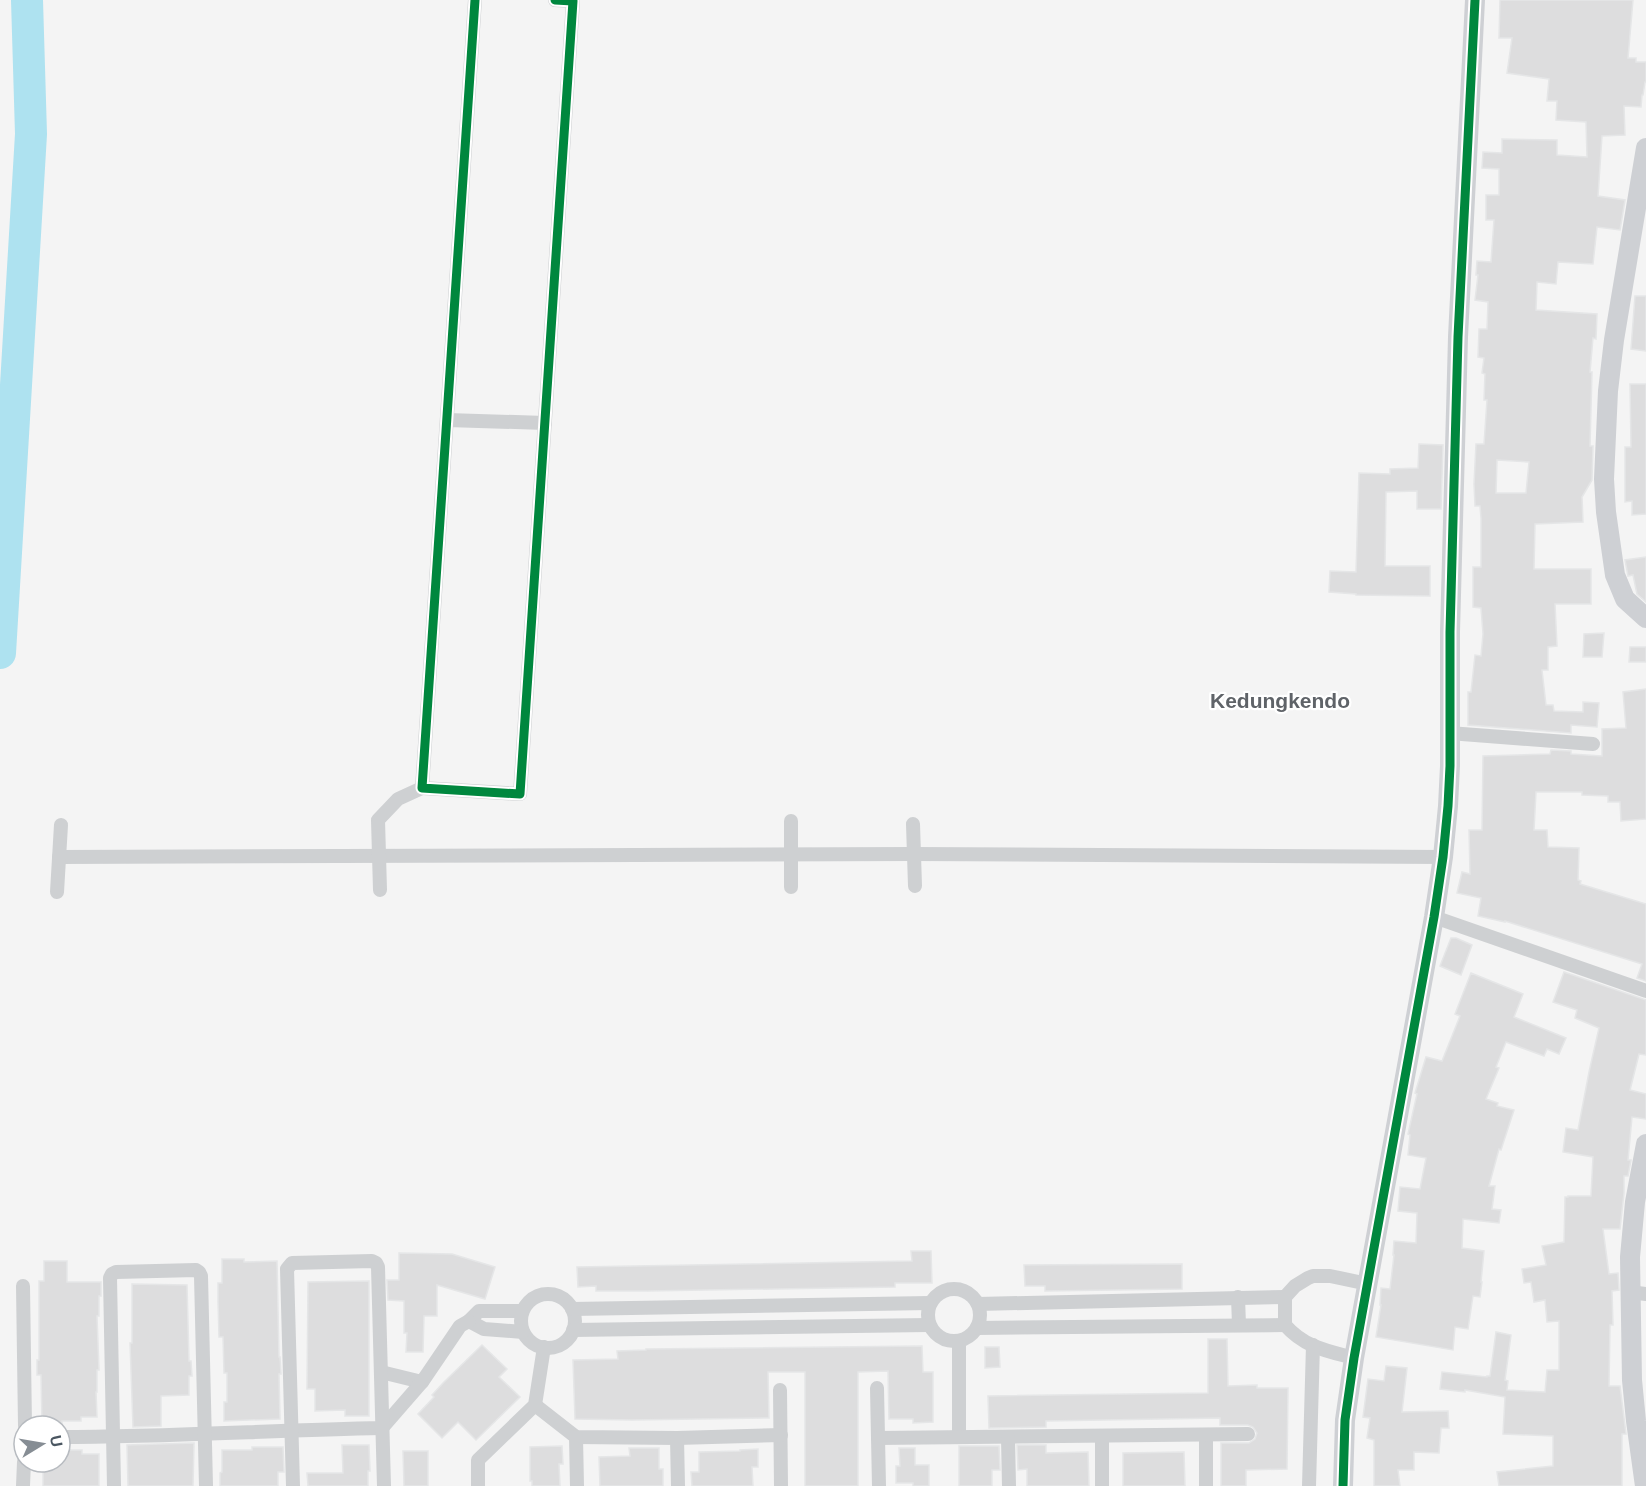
<svg xmlns="http://www.w3.org/2000/svg" width="1646" height="1486" viewBox="0 0 1646 1486" font-family="Arial,sans-serif">
	<style>
		.lines { fill: none; stroke-linecap: round; stroke-linejoin: round }
		.river { stroke: #aee2f0; stroke-width: 32 }
		.building { fill: #ddddde; stroke: #e5e6e7; stroke-width: 1.5; fill-rule: evenodd }
		.street { stroke: #ced0d2; stroke-width: 14 }
		.secondary { stroke: #ced0d4; stroke-width: 20 }
		.cycleway-casing { stroke: #fff; stroke-width: 13 }
		.cycleway { stroke: #00873e; stroke-width: 9 }
		.labels { text-anchor: middle; stroke-width: 4.5; stroke-linejoin: round; paint-order: stroke }
		.quarter-label { font-size: 21px; font-weight: bold; fill: #5f6368; stroke: #fff }
	</style>
	<rect width="100%" height="100%" fill="#f4f4f4"/>
	<g class="lines">
		<polyline class="river" points="0,653 31,134 27,0"/>
	</g>
	<g class="building">
		<path d="M 1500,0 L 1633,0 L 1628,58 L 1636,58 L 1636,62 L 1646,62 L 1646,82 L 1645,82 L 1643,95 L 1642,95 L 1641,107 L 1624,106 L 1625,135 L 1602,136 L 1598,196 L 1625,200 L 1620,230 L 1597,227 L 1593,264 L 1558,262 L 1556,284 L 1537,282 L 1536,310 L 1597,314 L 1596,339 L 1593,338 L 1590,372 L 1592,372 L 1590,446 L 1593,446 L 1592,480 L 1582,497 L 1583,522 L 1535,524 L 1534,569 L 1591,569 L 1591,604 L 1555,604 L 1557,646 L 1548,647 L 1548,670 L 1542,670 L 1546,705 L 1553,705 L 1554,711 L 1583,712 L 1583,702 L 1599,703 L 1597,727 L 1571,725 L 1571,733 L 1468,725 L 1468,692 L 1471,692 L 1475,655 L 1481,656 L 1483,634 L 1481,608 L 1473,607 L 1473,567 L 1481,567 L 1481,518 L 1480,506 L 1475,506 L 1474,484 L 1476,444 L 1484,444 L 1487,400 L 1484,400 L 1485,374 L 1482,373 L 1484,358 L 1478,357 L 1479,329 L 1487,329 L 1488,302 L 1475,300 L 1478,275 L 1476,275 L 1477,261 L 1491,262 L 1494,220 L 1486,220 L 1486,195 L 1499,195 L 1499,169 L 1482,168 L 1483,152 L 1502,153 L 1502,139 L 1557,140 L 1557,155 L 1587,157 L 1586,122 L 1556,120 L 1557,101 L 1547,101 L 1549,79 L 1507,73 L 1512,38 L 1499,38 ZM 1497,460 L 1529,462 L 1526,493 L 1496,493 Z"/>
		<polygon points="1635,296 1646,296 1646,351 1631,349"/>
		<polygon points="1630,384 1646,384 1646,514 1632,515 1632,501 1625,502 1625,447 1631,447"/>
		<polygon points="1419,444 1443,445 1441,509 1417,509 1417,491 1386,492 1385,566 1430,566 1430,596 1356,595 1356,594 1329,592 1330,571 1356,572 1359,473 1390,474 1390,469 1418,468"/>
		<polygon points="1646,557 1646,602 1637,594 1633,575 1628,576 1625,560"/>
		<polygon points="1604,633 1602,657 1583,657 1584,634"/>
		<polygon points="1630,647 1646,647 1646,662 1629,662"/>
		<polygon points="1646,689 1646,819 1621,821 1620,802 1608,802 1608,796 1582,795 1582,792 1536,792 1534,830 1547,830 1548,847 1579,848 1578,880 1581,881 1580,884 1646,904 1646,981 1637,978 1642,964 1505,921 1505,922 1478,916 1481,898 1457,893 1462,872 1470,874 1469,830 1482,830 1483,756 1550,754 1551,750 1571,751 1571,754 1602,756 1602,729 1626,728 1623,692"/>
		<polygon points="1451,938 1456,938 1472,945 1461,975 1440,966"/>
		<polygon points="1564,972 1646,1000 1646,1055 1639,1054 1630,1090 1646,1094 1646,1119 1632,1117 1628,1160 1631,1160 1628,1176 1624,1176 1624,1193 1620,1229 1603,1229 1609,1274 1618,1273 1619,1290 1612,1291 1613,1325 1610,1325 1609,1386 1620,1386 1626,1434 1622,1434 1622,1486 1499,1486 1497,1472 1553,1466 1553,1436 1503,1434 1505,1397 1465,1390 1465,1392 1440,1389 1442,1372 1487,1377 1487,1376 1490,1376 1496,1332 1511,1335 1505,1380 1508,1381 1507,1390 1545,1392 1547,1370 1559,1370 1559,1321 1547,1322 1545,1300 1534,1302 1531,1282 1524,1283 1522,1269 1546,1265 1542,1246 1564,1242 1565,1197 1568,1197 1568,1196 1591,1196 1593,1157 1563,1152 1566,1128 1578,1130 1589,1072 1599,1028 1575,1018 1577,1010 1553,1002"/>
		<polygon points="1471,973 1523,994 1514,1017 1566,1038 1559,1054 1547,1049 1544,1056 1506,1042 1496,1067 1499,1068 1486,1099 1498,1103 1497,1106 1514,1110 1501,1150 1499,1149 1489,1186 1495,1186 1492,1209 1501,1210 1499,1223 1463,1219 1462,1248 1484,1251 1481,1282 1482,1282 1480,1297 1473,1296 1468,1329 1455,1327 1453,1350 1376,1337 1381,1305 1380,1305 1381,1288 1390,1289 1394,1255 1393,1255 1394,1241 1416,1243 1417,1213 1398,1211 1400,1187 1420,1189 1426,1158 1408,1155 1410,1135 1408,1134 1417,1094 1415,1093 1426,1057 1442,1061 1460,1016 1455,1014"/>
		<polygon points="911,1251 931,1251 932,1283 895,1283 895,1287 647,1291 596,1291 596,1286 578,1287 577,1267 912,1261"/>
		<polygon points="399,1253 452,1254 495,1267 485,1299 437,1285 437,1316 424,1316 423,1352 406,1352 407,1333 404,1333 404,1301 388,1300 387,1280 399,1280"/>
		<polygon points="222,1259 244,1259 244,1262 277,1261 279,1357 280,1357 281,1374 279,1374 280,1419 224,1421 224,1402 227,1402 227,1373 224,1373 223,1337 219,1337 218,1301 218,1283 222,1283"/>
		<polygon points="44,1261 67,1261 67,1282 101,1282 101,1296 99,1296 99,1316 97,1316 99,1370 97,1370 97,1392 96,1392 97,1417 81,1417 81,1421 62,1421 62,1424 42,1425 41,1375 37,1375 37,1360 39,1360 39,1281 44,1281"/>
		<polygon points="1182,1264 1182,1289 1045,1291 1045,1286 1025,1286 1024,1265"/>
		<polygon points="369,1281 369,1416 345,1416 345,1410 315,1411 315,1389 307,1389 308,1282"/>
		<polygon points="132,1284 187,1285 189,1361 191,1361 192,1376 189,1376 189,1395 161,1396 161,1426 133,1427 130,1343 132,1343"/>
		<polygon points="1208,1339 1227,1339 1228,1386 1257,1385 1257,1388 1288,1388 1287,1469 1246,1470 1246,1486 1221,1486 1221,1443 1249,1443 1255,1439 1257,1433 1253,1427 1248,1425 1220,1425 1220,1418 1046,1421 1046,1427 989,1428 988,1396 1208,1393"/>
		<polygon points="482,1345 507,1369 499,1377 520,1397 476,1440 458,1422 442,1438 418,1414 434,1397 432,1395 443,1383"/>
		<polygon points="922,1346 923,1372 933,1372 933,1422 913,1423 913,1419 889,1419 888,1371 858,1372 858,1486 805,1486 805,1372 768,1372 769,1418 632,1420 575,1419 573,1360 618,1359 617,1351 646,1350 646,1349"/>
		<polygon points="985,1347 999,1347 1000,1367 985,1368"/>
		<polygon points="1386,1366 1407,1368 1402,1412 1448,1411 1449,1428 1441,1428 1439,1453 1414,1452 1414,1470 1398,1470 1400,1486 1374,1486 1374,1440 1367,1438 1370,1418 1363,1417 1368,1379 1384,1381"/>
		<polygon points="194,1443 193,1486 128,1486 127,1445"/>
		<polygon points="342,1445 369,1445 370,1471 368,1471 368,1486 308,1486 307,1473 343,1473"/>
		<polygon points="1017,1445 1046,1445 1046,1453 1088,1452 1089,1486 1027,1486 1027,1469 1018,1470"/>
		<polygon points="562,1446 563,1464 559,1464 560,1486 532,1486 532,1481 530,1481 530,1447"/>
		<polygon points="959,1446 999,1446 1000,1470 992,1470 992,1486 959,1486"/>
		<polygon points="252,1447 283,1447 284,1472 278,1472 278,1486 220,1486 220,1473 222,1472 222,1450 252,1450"/>
		<polygon points="629,1448 659,1448 659,1469 663,1469 663,1486 600,1486 599,1457 630,1456"/>
		<polygon points="899,1448 915,1448 915,1465 929,1465 929,1486 913,1486 913,1483 896,1483 896,1466 900,1466"/>
		<polygon points="758,1449 758,1467 752,1467 753,1486 692,1486 691,1472 699,1472 699,1452 740,1451 740,1450"/>
		<polygon points="63,1450 82,1450 82,1454 99,1454 99,1486 43,1486 43,1462 60,1462 60,1451"/>
		<polygon points="403,1451 428,1451 428,1486 404,1486"/>
		<polygon points="1184,1452 1185,1486 1123,1486 1123,1453"/>
	</g>
	<g class="lines">
		<g class="street">
			<polyline points="475,0 422,788 520,794 573,1 555,0"/>
			<polyline points="447,420 545,423"/>
			<polyline points="1449,733 1593,744"/>
			<polyline points="913,824 915,886"/>
			<polyline points="59,857 914,854 1443,857"/>
			<polyline points="791,887 791,821"/>
			<polyline points="380,890 378,820 398,799 422,788"/>
			<polyline points="57,892 61,825"/>
			<polyline points="1434,917 1646,991"/>
			<polyline points="23,1286 25,1426"/>
			<circle cx="954" cy="1315" r="26"/>
			<polyline points="1630,1292 1646,1294"/>
			<circle cx="548" cy="1321" r="27"/>
			<polyline points="1238,1297 1239,1325"/>
			<polyline points="978,1304 1285,1297"/>
			<polyline points="572,1309 930,1303"/>
			<polyline points="522,1311 479,1311 469,1321 484,1329 523,1332"/>
			<polyline points="977,1328 1285,1325"/>
			<polyline points="573,1330 929,1325"/>
			<polyline points="959,1341 959,1437"/>
			<path d="M 1354,1358 C 1327,1351 1304,1347 1285,1325 L 1285,1297 L 1295,1286 L 1308,1278 L 1313,1276 L 1330,1276 L 1368,1284"/>
			<polyline points="381,1372 422,1382"/>
			<polyline points="877,1388 879,1486"/>
			<polyline points="780,1390 781,1486"/>
			<polyline points="535,1405 576,1437 677,1438 781,1435"/>
			<polyline points="1102,1436 1102,1486"/>
			<polyline points="1206,1436 1206,1486"/>
			<path d="M 60,1437 C 167,1437 275,1430 382,1428 L 422,1382 L 460,1326 L 469,1321"/>
			<polyline points="576,1437 577,1486"/>
			<polyline points="677,1438 678,1486"/>
			<polyline points="878,1438 1248,1434"/>
			<polyline points="1008,1438 1009,1486"/>
			<polyline points="23,1486 24,1462"/>
			<polyline points="114,1486 110,1278 112,1274 116,1272 196,1270 199,1272 201,1276 206,1486"/>
			<polyline points="293,1486 287,1269 292,1263 372,1261 376,1263 378,1267 384,1486"/>
			<polyline points="478,1486 478,1460 535,1405 544,1347"/>
			<polyline points="1309,1486 1313,1345"/>
		</g>
		<g class="secondary">
			<polyline points="1646,148 1614,340 1608,391 1604,479 1606,512 1615,575 1625,599 1646,618"/>
			<polyline points="1343,1486 1345,1420 1354,1358 1434,917 1443,857 1448,806 1450,766 1450,632 1458,337 1475,0"/>
			<polyline points="1645,1486 1636,1421 1632,1380 1630,1257 1635,1202 1646,1144"/>
		</g>
		<defs>
			<g id="cycleway">
				<polyline points="475,0 422,788 520,794 573,1 555,0"/>
				<polyline points="1343,1486 1345,1420 1354,1358 1434,917 1443,857 1448,806 1450,766 1450,632 1458,337 1475,0"/>
			</g>
		</defs>
		<use href="#cycleway" class="cycleway-casing"/>
		<use href="#cycleway" class="cycleway"/>
	</g>
	<g class="labels">
		<g class="quarter-label">
			<text x="1280" y="708">Kedungkendo</text>
		</g>
	</g>
	<g transform="translate(42 1444) rotate(79)"><circle r="28" fill="#ffffff" stroke="#b7bbc0" stroke-width="1.5"/>
	<path d="M0-4.5L10 22L0 15L-10 22Z" fill="#868d94"/>
	<text y="-9" font-size="16" font-weight="bold" text-anchor="middle" fill="#4a5661">U</text>
	</g>
</svg>
